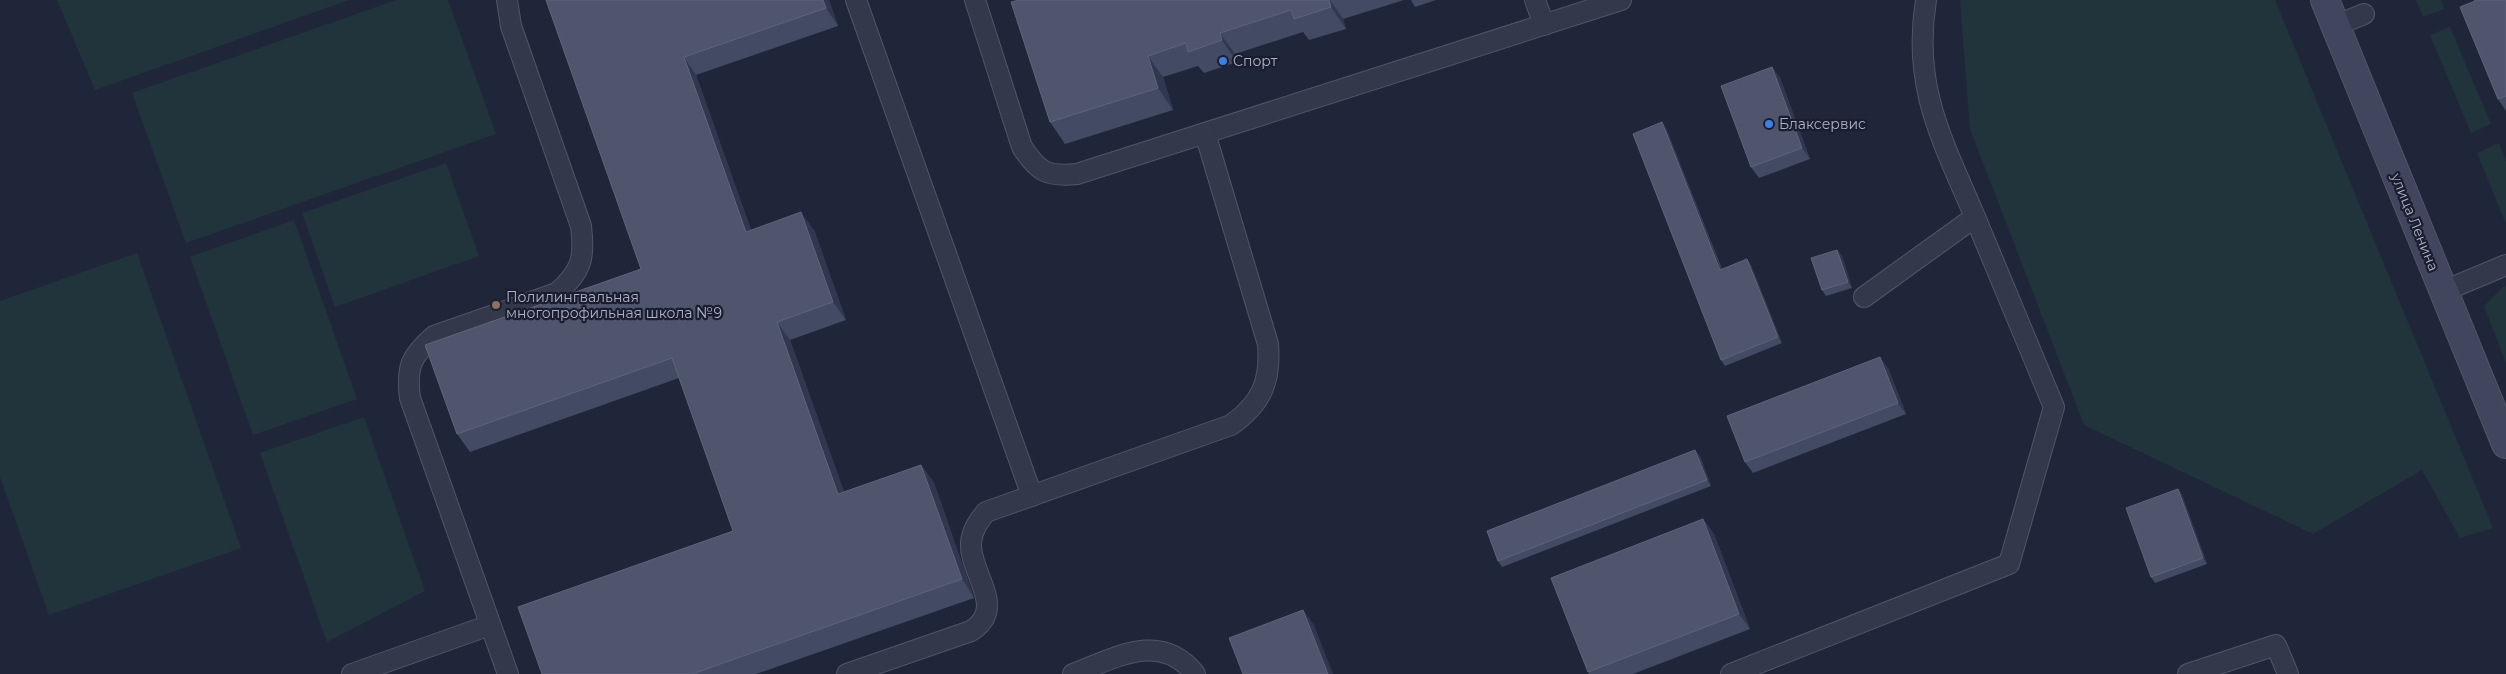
<svg xmlns="http://www.w3.org/2000/svg" width="2506" height="674" viewBox="0 0 2506 674" font-family="Montserrat,sans-serif">
	<style>
		.green { fill: #21333b }
		.lines { fill: none; stroke-linecap: round; stroke-linejoin: round }
		.lane-casing { stroke: #515568; stroke-width: 22 }
		.secondary-casing { stroke: #515568; stroke-width: 30 }
		.lane { stroke: #33384b; stroke-width: 20 }
		.secondary { stroke: #41465e; stroke-width: 28 }
		.wall { fill: #434a63 }
		.shaded-wall { fill: #30374e }
		.building { fill: #4f556d; stroke: #5e647b }
		.shop-dot { fill: #3f7fe0; stroke: #191d2f; stroke-width: 2 }
		.education-dot { fill: #8d6e63; stroke: #191d2f; stroke-width: 2 }
		.labels { text-anchor: middle; stroke-width: 4.5; stroke-linejoin: round; paint-order: stroke }
		.poi-label { font-size: 14px; fill: #aeb2c7; stroke: #191d2f; text-anchor: start }
		.street-label { font-size: 14px; fill: #aeb2c7; stroke: #191d2f }
	</style>
	<rect width="100%" height="100%" fill="#20263a"/>
	<g class="green">
		<polygon points="57,0 349,0 95,90"/>
		<polygon points="396,0 448,0 496,134 186,243 132,93"/>
		<polygon points="1960,0 2275,0 2493,528 2460,538 2422,470 2313,534 2084,425 1970,129"/>
		<polygon points="2416,0 2441,0 2444,9 2423,17"/>
		<polygon points="2450,27 2491,124 2471,133 2430,35"/>
		<polygon points="2499,143 2506,161 2506,224 2477,153"/>
		<polygon points="446,163 479,256 335,307 302,213"/>
		<polygon points="294,220 357,399 253,435 190,257"/>
		<polygon points="137,253 241,548 49,615 0,477 0,301"/>
		<polygon points="2505,285 2506,287 2506,363 2484,306"/>
		<polygon points="364,417 425,591 327,642 260,453"/>
	</g>
	<g class="lines">
		<defs>
			<g id="lane">
				<path d="M 507,0 L 511,26 L 581,226 C 585,258 582,271 557,293 L 434,336 C 411,356 406,367 410,398 L 508,674"/>
				<polyline points="856,0 1032,496"/>
				<path d="M 975,0 L 1022,147 C 1038,172 1047,177 1077,174 L 1621,0"/>
				<polyline points="1535,0 1544,25"/>
				<polyline points="2335,26 2364,14"/>
				<polyline points="2444,291 2506,265"/>
				<path d="M 1864,297 L 1975,217 C 1942,139 1912,87 1926,0"/>
				<polyline points="352,674 490,625"/>
				<path d="M 847,674 L 971,631 C 1008,608 969,573 971,543 C 972,530 978,522 986,512 L 1231,425 C 1262,403 1271,381 1268,344 L 1205,133"/>
				<path d="M 1073,674 C 1115,658 1161,630 1195,674"/>
				<polyline points="1731,674 2009,564 2054,407 1975,217"/>
				<polyline points="2188,674 2276,645 2288,674"/>
			</g>
			<polyline id="secondary" points="2325,0 2506,444"/>
		</defs>
		<use href="#lane" class="lane-casing"/>
		<use href="#secondary" class="secondary-casing"/>
		<use href="#lane" class="lane"/>
		<use href="#secondary" class="secondary"/>
	</g>
	<g class="wall">
		<polygon points="546,0 829,0 838,26 696,75 751,230 814,230 846,320 790,340 844,492 921,465 934,483 974,598 756,674 542,674 733,531 679,378 470,452 457,434 641,269"/>
		<polygon points="1019,0 1404,0 1343,19 1346,29 1309,40 1303,32 1235,54 1237,62 1204,73 1198,66 1163,77 1173,110 1065,144 1050,122"/>
		<polygon points="1411,0 1436,0 1415,7"/>
		<polygon points="2506,0 2506,111 2498,99 2475,1"/>
		<polygon points="1772,67 1780,78 1810,159 1759,178 1751,167"/>
		<polygon points="1666,128 1722,269 1751,265 1782,343 1725,366 1721,360"/>
		<polygon points="1837,250 1842,256 1852,288 1826,296 1822,290"/>
		<polygon points="1888,368 1906,414 1753,473 1745,462"/>
		<polygon points="1700,456 1711,486 1502,567 1498,561"/>
		<polygon points="2178,489 2182,495 2207,564 2155,583 2151,577"/>
		<polygon points="1703,519 1714,534 1750,629 1633,674 1589,674 1588,672"/>
	</g>
	<g class="shaded-wall">
		<polygon points="823,0 829,0 838,26 826,8"/>
		<polygon points="1329,0 1330,0 1343,19 1346,29 1331,7"/>
		<polygon points="1220,33 1235,54 1237,62 1222,40"/>
		<polygon points="1148,56 1163,77 1173,110 1158,88"/>
		<polygon points="684,57 696,75 758,250 746,232"/>
		<polygon points="1772,67 1780,78 1810,159 1802,148"/>
		<polygon points="1662,122 1666,128 1724,276 1720,270"/>
		<polygon points="801,212 814,230 846,320 833,302"/>
		<polygon points="1837,250 1842,256 1852,288 1848,282"/>
		<polygon points="1747,259 1751,265 1782,343 1778,337"/>
		<polygon points="777,322 790,340 851,512 838,494"/>
		<polygon points="1880,357 1888,368 1906,414 1898,403"/>
		<polygon points="1695,450 1700,456 1711,486 1707,480"/>
		<polygon points="921,465 934,483 974,598 962,579"/>
		<polygon points="2178,489 2182,495 2207,564 2203,558"/>
		<polygon points="1703,519 1714,534 1750,629 1739,614"/>
		<polygon points="1303,610 1314,625 1333,674 1328,674"/>
	</g>
	<g class="building">
		<polygon points="546,0 823,0 826,8 684,57 746,232 801,212 833,302 777,322 838,494 921,465 962,579 692,674 542,674 518,607 733,531 672,358 457,434 425,345 641,269"/>
		<polygon points="1019,0 1329,0 1331,7 1294,19 1291,10 1220,33 1222,40 1188,52 1186,43 1148,56 1158,88 1050,122 1011,2"/>
		<polygon points="2474,0 2506,0 2506,96 2498,99 2460,7 2475,1"/>
		<polygon points="1772,67 1802,148 1751,167 1721,86"/>
		<polygon points="1662,122 1720,270 1747,259 1778,337 1721,360 1633,134"/>
		<polygon points="1837,250 1848,282 1822,290 1811,258"/>
		<polygon points="1880,357 1898,403 1745,462 1727,416"/>
		<polygon points="1695,450 1707,480 1498,561 1487,531"/>
		<polygon points="2178,489 2203,558 2151,577 2126,508"/>
		<polygon points="1703,519 1739,614 1588,672 1551,578"/>
		<polygon points="1303,610 1328,674 1243,674 1229,638"/>
	</g>
	<g class="shop-dot">
		<circle cx="1223" cy="61" r="5"/>
		<circle cx="1769" cy="124" r="5"/>
	</g>
	<circle class="education-dot" cx="496" cy="305" r="5"/>
	<g class="labels">
		<g class="poi-label">
			<text x="1233" y="66">Спорт</text>
			<text x="1779" y="129">Блаксервис</text>
			<text x="506" y="302">Полилингвальная<tspan x="506" dy="16">многопрофильная школа №9</tspan></text>
		</g>
		<g class="street-label">
			<text transform="translate(2415 222) rotate(68)" y="5">улица Ленина</text>
		</g>
	</g>
</svg>
